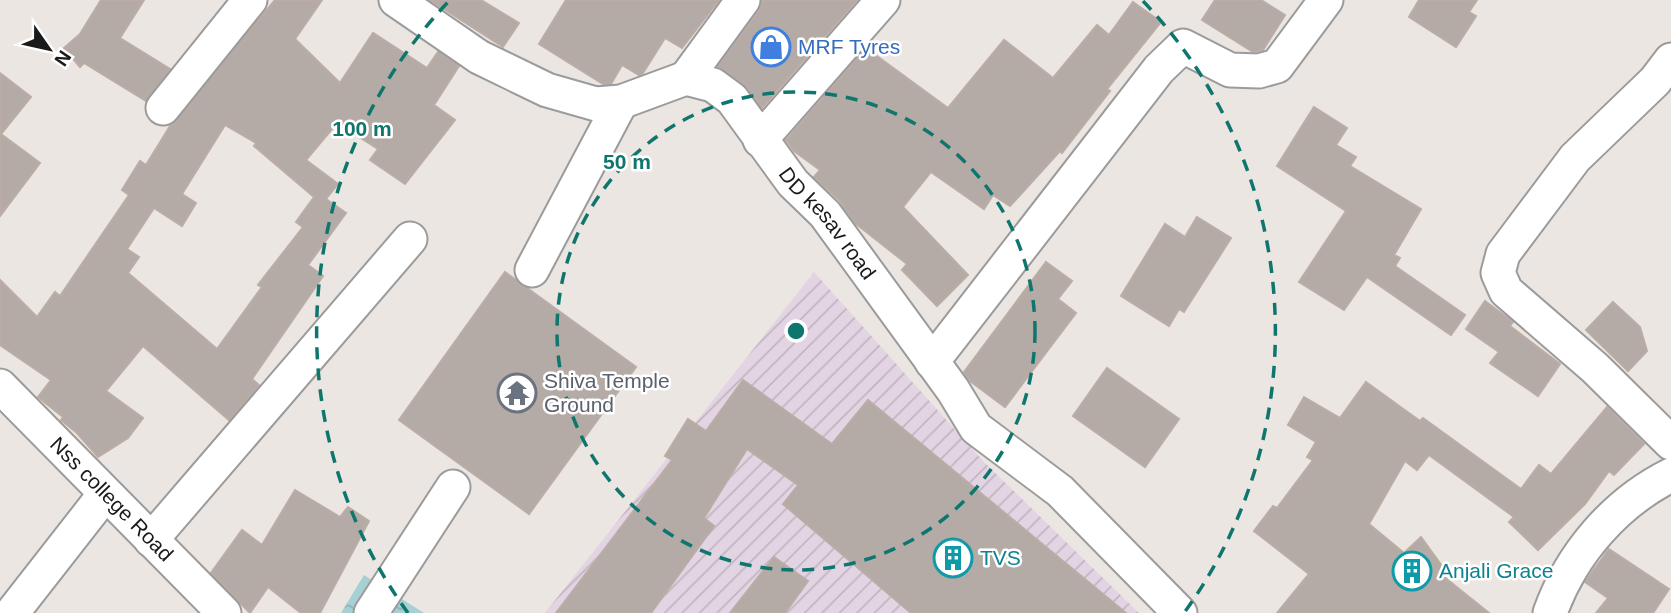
<svg xmlns="http://www.w3.org/2000/svg" width="1671" height="613" viewBox="0 0 1671 613" font-family="Arial,sans-serif">
	<style>
		.industrial { fill: url(#industrial-furrows) }
		.water { fill: url(#water-ripples) }
		.building { fill: #b4aba7; stroke: #bbaca5; stroke-width: 2; fill-rule: evenodd }
		.lines { fill: none; stroke-linecap: round; stroke-linejoin: round }
		.minor-casing { stroke: #9b9b9b; stroke-width: 37 }
		.minor { stroke: #fff; stroke-width: 33 }
		.ring { fill: none; stroke: #0f766e; stroke-width: 3.5; stroke-dasharray: 12 9 }
		.labels { text-anchor: middle; stroke-width: 5; stroke-linejoin: round; paint-order: stroke }
		.shop-label { font-size: 21px; fill: #366cbe; stroke: #fff; text-anchor: start }
		.street-label { font-size: 21px; fill: #1a1a1a; stroke: #fff }
		.worship-label { font-size: 21px; fill: #5b616d; stroke: #fff; text-anchor: start }
		.culture-label { font-size: 21px; fill: #0d838f; stroke: #fff; text-anchor: start }
		.centre { fill: #0f766e; stroke: #fff; stroke-width: 3.5 }
		.ring-label { font-size: 21px; text-anchor: middle; font-weight: bold; fill: #0f766e; stroke: #fff; stroke-width: 5; stroke-linejoin: round; paint-order: stroke }
	</style>
	<defs>
		<pattern id="industrial-furrows" width="10" height="10" patternUnits="userSpaceOnUse" patternTransform="scale(1.75)"><rect width="10" height="10" fill="#e3d4e3"/><path d="M-1 1l2-2M0 10L10 0M9 11l2-2" fill="none" stroke="#c2b5c2"/></pattern>
		<pattern id="water-ripples" width="26" height="14" patternUnits="userSpaceOnUse" patternTransform="scale(1.75)"><rect width="26" height="14" fill="#a6d0d4"/><path d="M2 4q2-2 4 0t4 0M15 11q2-2 4 0t4 0" fill="none" stroke="#8eb2b5"/></pattern>
	</defs>
	<rect width="100%" height="100%" fill="#ebe6e1"/>
	<polygon class="industrial" points="814,272 984,462 1139,613 545,613"/>
	<polygon class="water" points="364,575 424,613 341,613"/>
	<g class="building">
		<polygon points="101,0 144,0 120,38 170,69 146,101 84,63 80,67 64,48 80,34"/>
		<path d="M 275,0 L 322,0 L 295,39 L 340,83 L 373,33 L 427,68 L 438,52 L 459,66 L 434,105 L 455,120 L 405,184 L 370,160 L 378,149 L 337,123 L 306,160 L 338,184 L 326,199 L 346,213 L 308,265 L 323,276 L 252,379 L 259,385 L 229,420 L 143,346 L 106,391 L 143,418 L 128,438 L 98,457 L 77,433 L 61,420 L 63,417 L 38,397 L 51,380 L 0,345 L 0,280 L 37,317 L 55,292 L 60,296 L 129,195 L 122,190 L 140,161 L 146,165 L 170,126 ZM 225,125 L 256,143 L 254,146 L 314,197 L 296,222 L 303,227 L 258,285 L 262,287 L 217,349 L 128,273 L 139,257 L 127,249 L 154,208 L 182,226 L 196,203 L 182,194 Z"/>
		<polygon points="430,0 481,0 519,23 503,47"/>
		<polygon points="566,0 719,0 682,48 665,38 643,73 639,75 622,65 611,84 603,84 539,44"/>
		<polygon points="762,0 857,0 762,108 744,84 718,66 759,11"/>
		<polygon points="1215,0 1261,0 1285,15 1263,50 1253,52 1202,20"/>
		<polygon points="1419,0 1477,0 1469,12 1476,16 1456,47 1409,17"/>
		<polygon points="1133,2 1161,22 1107,89 1110,91 1062,153 1060,151 1010,206 993,195 984,209 931,172 903,207 968,275 937,306 902,270 907,264 855,223 839,200 814,177 820,170 794,151 786,140 866,48 948,108 1004,40 1053,78 1097,25 1109,35"/>
		<polygon points="0,73 31,97 1,134 40,163 0,216"/>
		<polygon points="1314,107 1347,128 1336,145 1356,157 1350,166 1421,209 1394,255 1400,258 1395,266 1465,315 1451,335 1367,277 1344,310 1299,282 1346,211 1277,166"/>
		<polygon points="1197,217 1231,238 1184,312 1179,309 1169,326 1121,296 1165,224 1185,237"/>
		<polygon points="1046,262 1072,281 1058,299 1076,313 1005,407 970,381 964,372"/>
		<polygon points="505,272 636,367 529,514 399,420"/>
		<polygon points="1485,301 1513,322 1510,326 1560,364 1538,396 1490,363 1499,352 1466,329"/>
		<polygon points="1613,302 1640,327 1647,351 1628,371 1586,330"/>
		<polygon points="1107,368 1179,419 1145,467 1073,416"/>
		<polygon points="743,380 832,444 868,400 1126,613 911,613 783,504 798,485 747,449 704,518 714,526 651,613 556,613 672,460 665,456 688,419 706,431"/>
		<polygon points="1366,382 1420,421 1423,418 1521,489 1539,465 1551,474 1607,407 1644,444 1614,475 1609,471 1585,504 1538,550 1509,522 1514,517 1429,455 1417,470 1405,461 1369,524 1404,553 1421,537 1442,566 1438,572 1489,613 1277,613 1309,574 1254,531 1273,506 1277,508 1313,460 1307,457 1316,442 1288,425 1304,397 1340,418"/>
		<polygon points="295,490 340,517 348,507 369,521 320,613 301,613 268,587 250,613 211,573 242,530 262,545"/>
		<polygon points="1609,549 1669,589 1653,613 1596,613 1608,598 1585,582"/>
		<polygon points="774,557 808,581 785,613 730,613"/>
	</g>
	<g class="lines">
		<defs>
			<g id="minor">
				<path id="s1" d="M 396,0 L 479,57 L 547,90 L 596,104 L 621,102 L 686,78 L 713,85 L 732,99 L 793,183 L 825,214 L 953,390 L 976,428 L 1060,491 L 1180,613"/>
				<polyline points="1671,60 1655,81 1575,158 1503,254 1498,273 1506,291 1595,368 1671,443"/>
				<polyline points="686,78 743,0"/>
				<polyline points="163,108 250,0"/>
				<polyline points="760,140 883,0"/>
				<polyline points="532,270 621,102"/>
				<polyline points="932,362 1159,69 1183,46 1230,70 1259,71 1277,66 1326,0"/>
				<path id="s2" d="M 0,386 L 224,613"/>
				<polyline points="151,540 410,239"/>
				<polyline points="12,613 105,494"/>
				<polyline points="371,613 453,487"/>
				<path d="M 1550,613 C 1571,554 1615,503 1671,475"/>
			</g>
		</defs>
		<use href="#minor" class="minor-casing"/>
		<use href="#minor" class="minor"/>
	</g>
	<g class="ring">
		<circle cx="796" cy="331" r="239"/>
		<path d="M408 613A479 479 0 0 1 449 1M1143 1A479 479 0 0 1 1184 613"/>
	</g>
	<defs>
		<symbol id="shop-ring" viewBox="-11 -11 22 22"><circle r="9.5" fill="#fff" stroke="#3f7fe0" stroke-width="1.5"/><path d="M-5-2.5h2.3a2.7 3.5 0 0 1 5.4 0H5L5.5 6h-11ZM-1.5-2.5h3a1.5 2.3 0 0 0-3 0Z" fill="#3f7fe0"/></symbol>
		<symbol id="temple-ring" viewBox="-11 -11 22 22"><circle r="9.5" fill="#fff" stroke="#6b7280" stroke-width="1.5"/><path d="M0-6L5-2H3V0L6.5 2.5H4V6H1.5V3h-3V6H-4V2.5H-6.5L-3 0V-2H-5Z" fill="#6b7280"/></symbol>
		<symbol id="building-ring" viewBox="-11 -11 22 22"><circle r="9.5" fill="#fff" stroke="#0f9aa8" stroke-width="1.5"/><path d="M-4-6H4V6H1V3H-1V6H-4ZM-2.5-4.3h1.7v1.8h-1.7ZM.8-4.3h1.7v1.8H.8ZM-2.5-1h1.7V.8h-1.7ZM.8-1h1.7V.8H.8Z" fill="#0f9aa8"/></symbol>
	</defs>
	<g fill-rule="evenodd">
		<use href="#shop-ring" x="749" y="25" width="44" height="44"/>
		<use href="#temple-ring" x="495" y="371" width="44" height="44"/>
		<use href="#building-ring" x="931" y="536" width="44" height="44"/>
		<use href="#building-ring" x="1390" y="549" width="44" height="44"/>
	</g>
	<g class="labels">
		<g class="shop-label">
			<text x="798" y="54">MRF Tyres</text>
		</g>
		<g class="street-label">
			<text dy="7" stroke="none"><textPath href="#s1" startOffset="530">DD kesav road</textPath></text>
			<text dy="7" stroke="none"><textPath href="#s2" startOffset="159">Nss college Road</textPath></text>
		</g>
		<g class="worship-label">
			<text x="544" y="388">Shiva Temple<tspan x="544" dy="24">Ground</tspan></text>
		</g>
		<g class="culture-label">
			<text x="980" y="565">TVS</text>
			<text x="1439" y="578">Anjali Grace</text>
		</g>
	</g>
	<circle cx="796" cy="331" r="10" class="centre"/>
	<g class="ring-label">
		<text x="362" y="136">100 m</text>
		<text x="627" y="169">50 m</text>
	</g>
	<g transform="translate(49 49) rotate(124)" stroke="#ffffff" stroke-width="5" paint-order="stroke">
	<path d="M0-5L12 26L0 18L-12 26Z" fill="#1a1a1a"/>
	<text y="-10" font-size="19" font-weight="bold" text-anchor="middle" fill="#1a1a1a">N</text>
	</g>
</svg>
